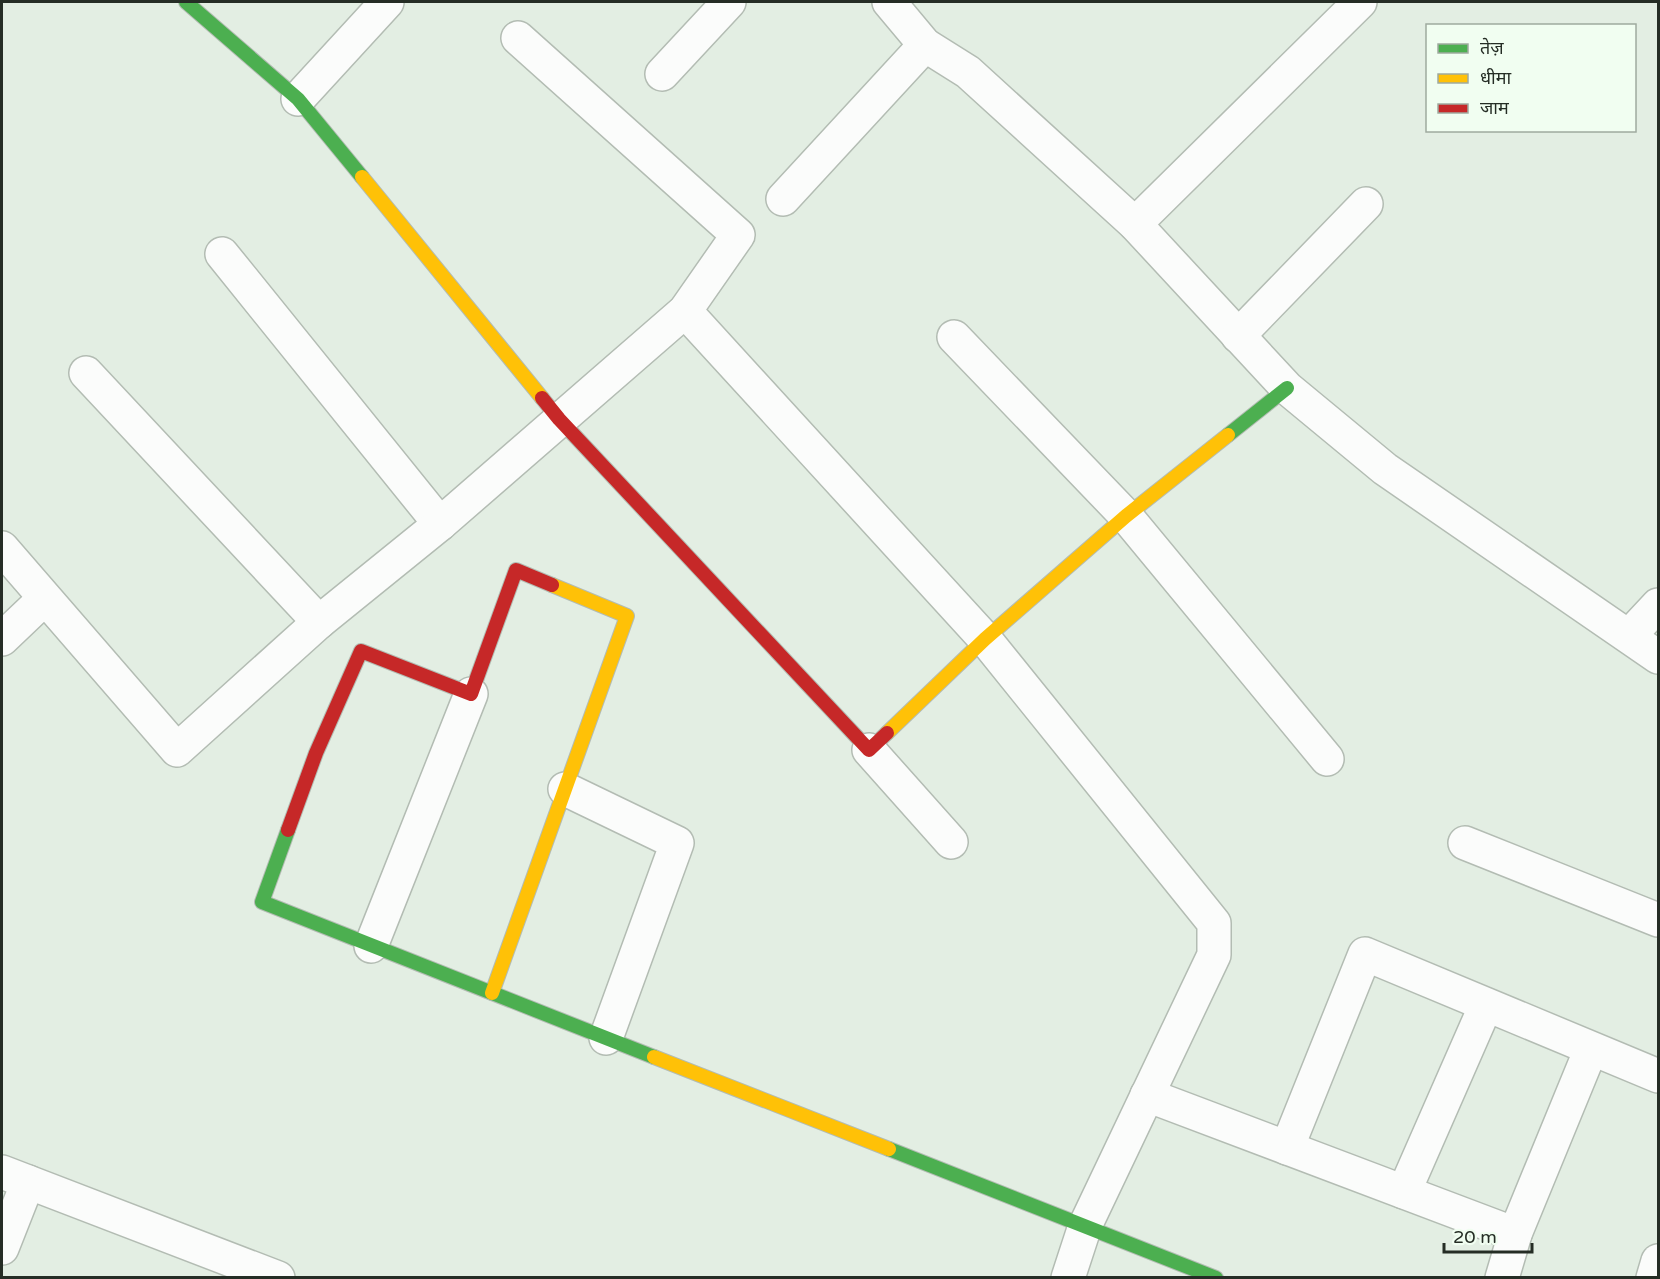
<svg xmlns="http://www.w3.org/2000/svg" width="1660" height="1279" viewBox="0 0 1660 1279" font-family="'Varela Round','Noto Sans Devanagari',sans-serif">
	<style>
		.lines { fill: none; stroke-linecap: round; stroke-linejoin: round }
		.street-casing { stroke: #b3bcb3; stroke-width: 36 }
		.fast-casing { stroke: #b3bcb3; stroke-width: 16 }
		.slow-casing { stroke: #b3bcb3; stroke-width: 16 }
		.jam-casing { stroke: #b3bcb3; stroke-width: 16 }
		.street { stroke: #fbfcfb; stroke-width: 33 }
		.fast { stroke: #4caf50; stroke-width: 14 }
		.slow { stroke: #ffc107; stroke-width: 14 }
		.jam { stroke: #c62828; stroke-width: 14 }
	</style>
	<rect width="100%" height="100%" fill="#e3eee3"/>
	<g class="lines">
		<defs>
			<g id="street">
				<polyline points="889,2 925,45 968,72 1135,224 1287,388 1385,469 1658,657"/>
				<polyline points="662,74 729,2"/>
				<polyline points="298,99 387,2"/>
				<polyline points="783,199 925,45"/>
				<polyline points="1135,224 1360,2"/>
				<polyline points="222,254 440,524"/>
				<polyline points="685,311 985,639 1214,923 1214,955 1085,1226 1068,1278"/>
				<polyline points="1238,336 1366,204"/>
				<polyline points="954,337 1126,516 1327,759"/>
				<polyline points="86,373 319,622"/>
				<polyline points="2,548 177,750 319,622 440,524 685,311 738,235 518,38"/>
				<polyline points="1629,636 1658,605"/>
				<polyline points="2,639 44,599"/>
				<polyline points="869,750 951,842"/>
				<polyline points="565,789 677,843 606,1038"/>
				<polyline points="1465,843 1658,920"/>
				<polyline points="371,946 471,694"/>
				<polyline points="1147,1095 1515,1234 1502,1278"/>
				<polyline points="1287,1148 1365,954 1658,1076"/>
				<polyline points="2,1172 278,1278"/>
				<polyline points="1404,1192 1486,1005"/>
				<polyline points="1515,1234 1591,1049"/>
				<polyline points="2,1248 28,1182"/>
				<polyline points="1653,1278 1658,1261"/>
			</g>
			<g id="fast">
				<polyline points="186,2 298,99 362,177"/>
				<polyline points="1228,435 1287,388"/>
				<polyline points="288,830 262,902 654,1057"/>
				<polyline points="889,1149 1216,1278"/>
			</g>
			<g id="slow">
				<polyline points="362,177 542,398"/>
				<polyline points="887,733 985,639 1126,516 1228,435"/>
				<polyline points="492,993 627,616 552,585"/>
				<polyline points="654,1057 889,1149"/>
			</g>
			<g id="jam">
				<polyline points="542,398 559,419 869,750 887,733"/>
				<polyline points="288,830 316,753 361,651 471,694 516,570 552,585"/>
			</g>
		</defs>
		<use href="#street" class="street-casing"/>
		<use href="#fast" class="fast-casing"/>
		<use href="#slow" class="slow-casing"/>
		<use href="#jam" class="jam-casing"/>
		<use href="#street" class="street"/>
		<use href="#fast" class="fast"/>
		<use href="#slow" class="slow"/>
		<use href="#jam" class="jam"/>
	</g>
	<rect width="1660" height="1279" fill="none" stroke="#252d25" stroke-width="6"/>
	<rect x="1426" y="24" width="210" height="108" fill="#f1fef1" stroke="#9faa9f" stroke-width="1.5"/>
	<rect x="1438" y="44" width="30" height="9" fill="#4caf50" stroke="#9faa9f" stroke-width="1.5"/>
	<text x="1480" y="54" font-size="18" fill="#252d25">तेज़</text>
	<rect x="1438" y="74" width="30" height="9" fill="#ffc107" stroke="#9faa9f" stroke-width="1.5"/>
	<text x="1480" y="84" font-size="18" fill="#252d25">धीमा</text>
	<rect x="1438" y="104" width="30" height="9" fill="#c62828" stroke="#9faa9f" stroke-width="1.5"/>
	<text x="1480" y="114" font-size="18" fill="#252d25">जाम</text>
	<path d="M1444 1243v9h88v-9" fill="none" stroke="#252d25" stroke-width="3"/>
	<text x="1453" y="1243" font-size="18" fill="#252d25" stroke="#f1fef1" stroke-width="4.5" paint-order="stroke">20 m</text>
</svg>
